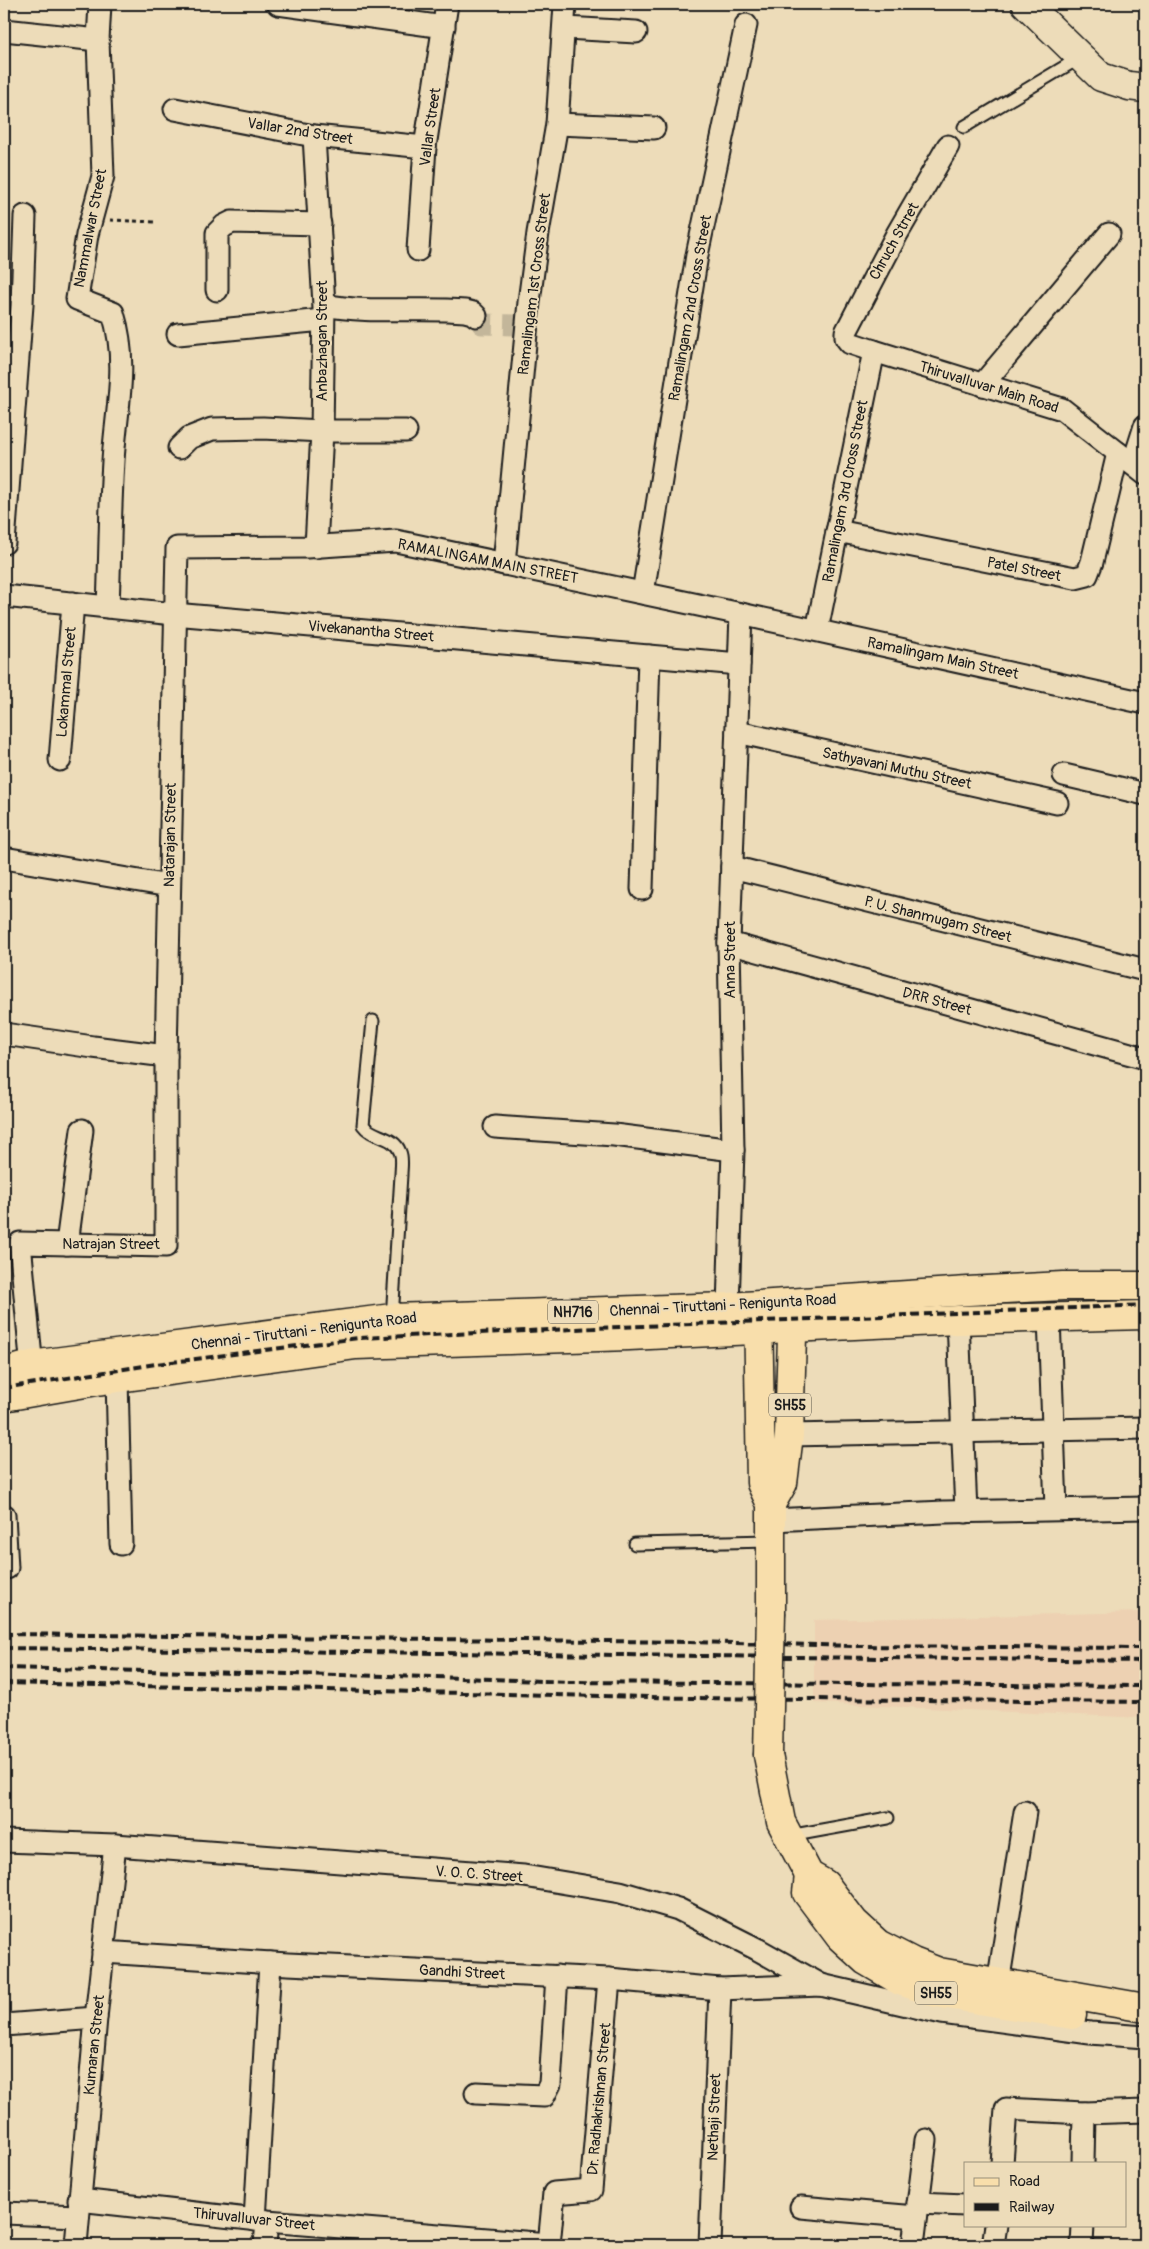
<svg xmlns="http://www.w3.org/2000/svg" width="1149" height="2249" viewBox="0 0 1149 2249" font-family="Pangolin,sans-serif">
	<style>
		.built { fill: #edd1b2 }
		.lines { fill: none; stroke-linecap: round; stroke-linejoin: round }
		.street-tunnel { stroke: #c3b69a; stroke-width: 21; stroke-dasharray: 21 11; stroke-linecap: butt }
		.lane-casing { stroke: #1c1c1c; stroke-width: 15 }
		.street-casing { stroke: #1c1c1c; stroke-width: 25 }
		.secondary-casing { stroke: #1c1c1c; stroke-width: 31 }
		.primary-casing { stroke: #1c1c1c; stroke-width: 31 }
		.highway-casing { stroke: #1c1c1c; stroke-width: 31 }
		.path { stroke: #1c1c1c; stroke-width: 3; stroke-dasharray: 4 4; stroke-linecap: butt }
		.lane { stroke: #eddcb9; stroke-width: 11 }
		.street { stroke: #eddcb9; stroke-width: 21 }
		.secondary { stroke: #eddcb9; stroke-width: 28 }
		.primary { stroke: #f8deab; stroke-width: 28 }
		.highway { stroke: #f8deab; stroke-width: 28 }
		.rail { stroke: #1c1c1c; stroke-width: 4; stroke-dasharray: 8 4; stroke-linecap: butt }
		.primary-bridge-casing { stroke: #1c1c1c; stroke-width: 31; stroke-linecap: butt }
		.primary-bridge { stroke: #f8deab; stroke-width: 28 }
		.labels { text-anchor: middle; stroke-width: 4; stroke-linejoin: round; paint-order: stroke }
		.shield { fill: #eddcb9; stroke: #5b564b; stroke-width: 1 }
		.shield-label { font-size: 14px; font-weight: bold; fill: #1c1c1c }
		.street-label { font-size: 15px; fill: #1c1c1c; stroke: #eddcb9 }
	</style>
	<rect width="100%" height="100%" fill="#eddcb9"/>
	<filter id="ink" filterUnits="userSpaceOnUse"><feTurbulence type="fractalNoise" baseFrequency=".02" numOctaves="2"/><feDisplacementMap in="SourceGraphic" scale="10" xChannelSelector="R" yChannelSelector="G"/><feConvolveMatrix kernelMatrix="1 2 1 2 8 2 1 2 1" color-interpolation-filters="sRGB"/></filter>
	<g filter="url(#ink)">
		<polygon class="built" points="1145,1612 1145,1718 814,1703 814,1620"/>
		<g class="lines">
			<polyline class="street-tunnel" points="476,316 482,324 515,325"/>
			<defs>
				<g id="lane">
					<polyline points="964,127 1081,57"/>
					<path d="M 373,1021 L 363,1125 C 372,1138 394,1135 400,1152 C 403,1158 401,1168 401,1175 L 392,1319"/>
					<polyline points="635,1544 771,1541"/>
					<polyline points="789,1836 888,1818"/>
				</g>
				<g id="street">
					<path d="M 100,4 L 98,40 L 103,176 L 87,235 L 77,299 L 113,313 C 129,364 116,410 113,461 C 110,510 110,558 108,607"/>
					<polyline points="278,4 444,27"/>
					<polyline points="565,28 636,32"/>
					<polyline points="4,30 98,40"/>
					<polyline points="175,109 314,136 425,147"/>
					<polyline points="557,124 654,128"/>
					<polyline points="314,136 324,305 322,431 316,547"/>
					<polyline points="948,146 897,234 846,332 846,338 850,343 874,351 1062,409 1145,474"/>
					<polyline points="418,250 425,147 447,4"/>
					<polyline points="217,290 217,233 224,226 232,222 320,224"/>
					<path d="M 324,305 C 370,314 418,307 465,311 L 473,313 L 476,316"/>
					<polyline points="178,334 323,320"/>
					<polyline points="982,385 1109,234"/>
					<polyline points="179,448 189,438 212,429 263,428 322,431 406,431"/>
					<polyline points="1133,464 1145,426"/>
					<polyline points="837,531 1075,578 1087,575 1092,562 1118,453"/>
					<polyline points="4,543 22,305 25,216"/>
					<polyline points="504,564 529,302 538,233 557,124 565,4"/>
					<polyline points="643,593 697,255 746,25"/>
					<polyline points="4,596 174,614 739,664"/>
					<polyline points="817,630 874,351"/>
					<polyline points="737,732 1057,803"/>
					<polyline points="60,760 73,603"/>
					<polyline points="1064,775 1145,794"/>
					<polyline points="4,858 169,886"/>
					<polyline points="732,867 1145,970"/>
					<polyline points="642,889 649,656"/>
					<polyline points="729,943 1145,1058"/>
					<polyline points="4,1034 93,1047 166,1056"/>
					<polyline points="495,1127 614,1135 733,1150"/>
					<polyline points="67,1244 82,1130"/>
					<polyline points="728,1307 733,1150 729,943 741,614"/>
					<polyline points="1049,1317 1056,1509"/>
					<polyline points="958,1320 966,1512"/>
					<polyline points="117,1378 121,1544"/>
					<polyline points="33,1379 20,1243 166,1246 166,1056 177,548 307,547 396,541 741,614 1145,703"/>
					<polyline points="789,1435 1145,1428"/>
					<polyline points="4,1515 7,1568"/>
					<polyline points="771,1520 944,1512 1145,1508"/>
					<polyline points="4,1841 115,1845 524,1876 620,1892 678,1909 757,1949 821,1985"/>
					<polyline points="103,1952 288,1964 609,1979 720,1989 821,1985 942,2013 1090,2033 1145,2037"/>
					<polyline points="998,1984 1025,1812"/>
					<polyline points="4,2025 96,2018"/>
					<polyline points="476,2093 544,2096 550,2084 557,1976"/>
					<polyline points="1002,2163 1006,2109 1084,2113 1145,2111"/>
					<polyline points="1083,2163 1084,2113"/>
					<polyline points="79,2200 267,2221 549,2244"/>
					<polyline points="918,2203 965,2205"/>
					<polyline points="801,2207 916,2217"/>
					<polyline points="4,2213 78,2216"/>
					<polyline points="255,2220 270,1963"/>
					<polyline points="76,2245 96,2018 115,1845"/>
					<polyline points="265,2245 267,2221"/>
					<polyline points="549,2245 554,2193 591,2190 609,1979"/>
					<polyline points="710,2245 720,1989"/>
					<polyline points="913,2245 926,2140"/>
					<polyline points="993,2245 996,2225"/>
					<polyline points="1082,2245 1083,2225"/>
				</g>
				<polyline id="secondary" points="1026,4 1101,77 1129,86 1145,88"/>
				<g id="primary">
					<polyline points="758,1306 761,1483 771,1504 771,1612"/>
					<polyline points="771,1504 783,1483 789,1435 793,1304"/>
					<polyline points="768,1755 781,1822 809,1875 825,1884 854,1922 878,1944 913,1962 939,1972 1145,2008"/>
					<polyline points="809,1875 807,1893 840,1937 866,1961 900,1981 936,1993 1072,2015"/>
				</g>
				<g id="highway">
					<polyline points="4,1372 31,1365 392,1318 728,1307 968,1291 1063,1286 1145,1286"/>
					<polyline points="4,1397 97,1381 356,1345 629,1336 958,1320 1145,1315"/>
				</g>
			</defs>
			<use href="#lane" class="lane-casing"/>
			<use href="#street" class="street-casing"/>
			<use href="#secondary" class="secondary-casing"/>
			<use href="#primary" class="primary-casing"/>
			<use href="#highway" class="highway-casing"/>
			<polyline class="path" points="110,220 155,222"/>
			<use href="#lane" class="lane"/>
			<use href="#street" class="street"/>
			<use href="#secondary" class="secondary"/>
			<use href="#primary" class="primary"/>
			<use href="#highway" class="highway"/>
			<g class="rail">
				<polyline points="4,1388 156,1364 359,1338 1145,1305"/>
				<polyline points="4,1634 690,1642 857,1646 1145,1648"/>
				<polyline points="4,1648 1145,1661"/>
				<polyline points="4,1668 436,1677 569,1682 1145,1686"/>
				<polyline points="4,1683 693,1698 1145,1702"/>
			</g>
			<defs>
				<polyline id="primary-bridge" points="768,1755 771,1612"/>
			</defs>
			<use href="#primary-bridge" class="primary-bridge-casing"/>
			<use href="#primary-bridge" class="primary-bridge"/>
		</g>
	</g>
	<g class="labels">
		<g class="shield">
			<rect x="548" y="1300.5" width="50" height="23" rx="4"/>
			<rect x="769" y="1393.5" width="42" height="23" rx="4"/>
			<rect x="915" y="1981.5" width="42" height="23" rx="4"/>
		</g>
		<g class="shield-label">
			<text x="573" y="1317">NH716</text>
			<text x="790" y="1410">SH55</text>
			<text x="936" y="1998">SH55</text>
		</g>
		<g class="street-label">
			<text transform="translate(430 127) rotate(-82)" y="5">Vallar Street</text>
			<text transform="translate(300 131) rotate(9)" y="5">Vallar 2nd Street</text>
			<text transform="translate(90 228) rotate(-79)" y="5">Nammalwar Street</text>
			<text transform="translate(894 241) rotate(-61)" y="5">Chruch Strret</text>
			<text transform="translate(534 284) rotate(-83)" y="5">Ramalingam 1st Cross Street</text>
			<text transform="translate(690 308) rotate(-80)" y="5">Ramalingam 2nd Cross Street</text>
			<text transform="translate(322 341) rotate(-90)" y="5">Anbazhagan Street</text>
			<text transform="translate(989 387) rotate(17)" y="5">Thiruvalluvar Main Road</text>
			<text transform="translate(845 491) rotate(-79)" y="5">Ramalingam 3rd Cross Street</text>
			<text transform="translate(488 561) rotate(11)" y="5">RAMALINGAM MAIN STREET</text>
			<text transform="translate(1024 569) rotate(11)" y="5">Patel Street</text>
			<text transform="translate(371 631) rotate(5)" y="5">Vivekanantha Street</text>
			<text transform="translate(943 658) rotate(12)" y="5">Ramalingam Main Street</text>
			<text transform="translate(66 682) rotate(-85)" y="5">Lokammal Street</text>
			<text transform="translate(897 768) rotate(12)" y="5">Sathyavani Muthu Street</text>
			<text transform="translate(170 835) rotate(-89)" y="5">Natarajan Street</text>
			<text transform="translate(938 919) rotate(14)" y="5">P. U. Shanmugam Street</text>
			<text transform="translate(730 960) rotate(-90)" y="5">Anna Street</text>
			<text transform="translate(937 1001) rotate(15)" y="5">DRR Street</text>
			<text x="111" y="1249">Natrajan Street</text>
			<text transform="translate(723 1305) rotate(-3)" y="5">Chennai - Tiruttani - Renigunta Road</text>
			<text transform="translate(304 1331) rotate(-7)" y="5">Chennai - Tiruttani - Renigunta Road</text>
			<text transform="translate(479 1874) rotate(4)" y="5">V. O. C. Street</text>
			<text transform="translate(462 1972) rotate(3)" y="5">Gandhi Street</text>
			<text transform="translate(94 2045) rotate(-84)" y="5">Kumaran Street</text>
			<text transform="translate(599 2099) rotate(-85)" y="5">Dr. Radhakrishnan Street</text>
			<text transform="translate(714 2117) rotate(-88)" y="5">Nethaji Street</text>
			<text transform="translate(254 2219) rotate(6)" y="5">Thiruvalluvar Street</text>
		</g>
	</g>
	<rect width="1149" height="2249" fill="none" stroke="#eddcb9" stroke-width="20"/>
	<rect x="10" y="10" width="1129" height="2229" fill="none" stroke="#1c1c1c" stroke-width="2" filter="url(#ink)"/>
	<rect x="964" y="2162" width="162" height="65" fill="#eddcb9" stroke="#998f7a"/>
	<rect x="974" y="2178" width="25" height="8" fill="#f8deab" stroke="#998f7a"/>
	<text x="1009" y="2186" font-size="15" fill="#1c1c1c">Road</text>
	<rect x="974" y="2203" width="25" height="8" fill="#1c1c1c" stroke="#998f7a"/>
	<text x="1009" y="2212" font-size="15" fill="#1c1c1c">Railway</text>
</svg>
